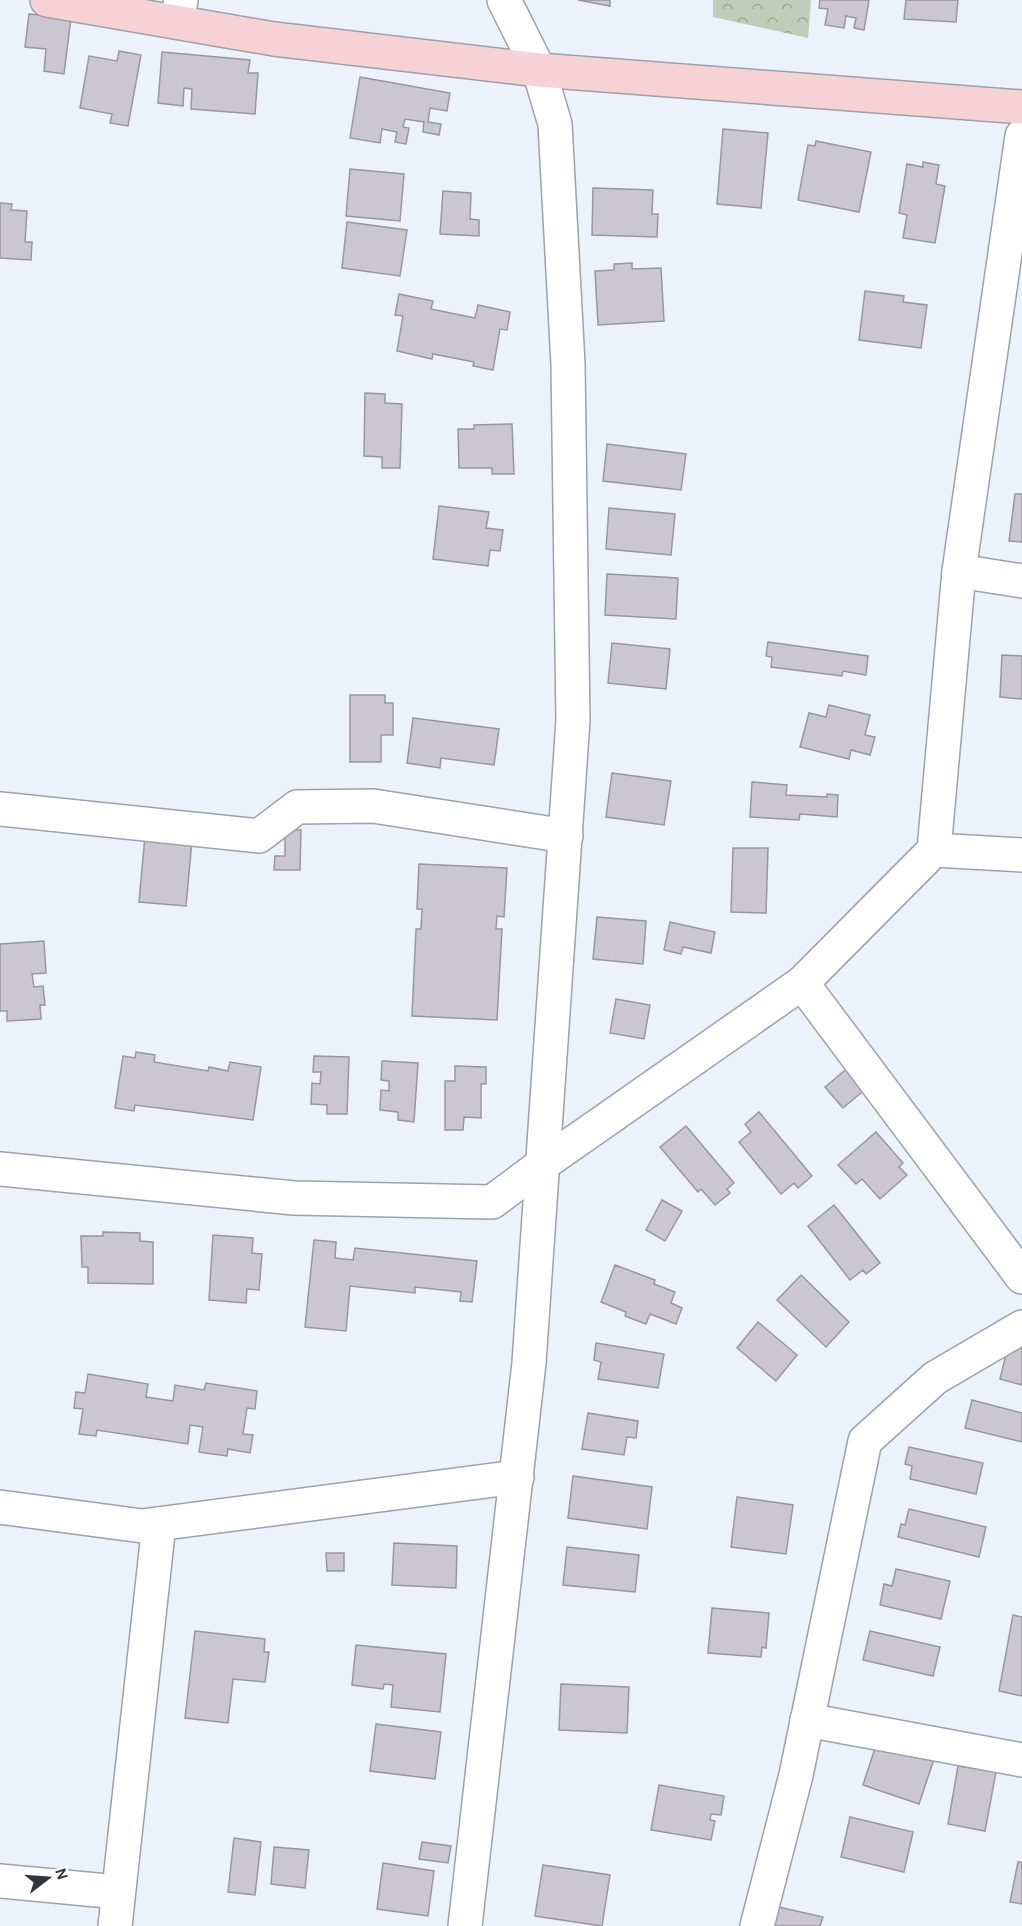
<svg xmlns="http://www.w3.org/2000/svg" width="1022" height="1926" viewBox="0 0 1022 1926" font-family="Karla,sans-serif">
	<style>
		.forest { fill: url(#forest-crowns) }
		.building { fill: #cac7d0; stroke: #99969f; stroke-width: 1.5 }
		.lines { fill: none; stroke-linecap: round; stroke-linejoin: round }
		.street-casing { stroke: #9ca2aa; stroke-width: 36 }
		.secondary-casing { stroke: #9ca2aa; stroke-width: 36 }
		.street { stroke: #fff; stroke-width: 33 }
		.secondary { stroke: #f6d2d5; stroke-width: 33 }
	</style>
	<defs>
		<pattern id="forest-crowns" width="20" height="18" patternUnits="userSpaceOnUse" patternTransform="scale(1.5)"><rect width="20" height="18" fill="#c1ccb8"/><path d="M2 6a3 3 0 1 1 6 0M12 15a3 3 0 1 1 6 0" fill="none" stroke="#9da697"/></pattern>
	</defs>
	<rect width="100%" height="100%" fill="#ecf2fb"/>
	<polygon class="forest" points="713,0 811,0 808,38 713,17"/>
	<g class="building">
		<polygon points="578,0 610,0 610,6"/>
		<polygon points="820,0 869,0 864,30 854,28 856,18 846,16 844,28 825,25 828,9 819,8"/>
		<polygon points="906,0 958,0 956,22 904,19"/>
		<polygon points="29,14 71,18 64,74 44,71 46,49 25,47"/>
		<polygon points="119,51 141,55 128,126 110,123 112,114 80,108 89,56 117,61"/>
		<polygon points="162,52 250,60 248,73 258,73 255,114 191,109 192,89 184,88 183,106 158,103"/>
		<polygon points="360,77 450,93 447,111 430,108 428,122 441,124 439,135 423,132 424,122 405,119 403,127 409,128 406,144 395,142 397,132 382,129 380,143 350,138"/>
		<polygon points="723,129 768,133 761,208 717,204"/>
		<polygon points="816,141 871,152 859,212 798,200 808,145 815,146"/>
		<polygon points="923,162 939,165 936,184 945,186 935,243 903,238 907,215 899,213 907,164 923,167"/>
		<polygon points="350,169 404,174 400,221 346,216"/>
		<polygon points="593,188 653,190 652,214 658,214 657,237 592,235"/>
		<polygon points="443,191 471,193 470,219 479,220 479,236 440,234"/>
		<polygon points="0,203 12,204 11,210 27,211 25,242 32,242 31,260 0,258"/>
		<polygon points="347,222 407,230 400,276 342,268"/>
		<polygon points="632,263 632,269 661,268 664,321 598,325 595,271 614,270 614,264"/>
		<polygon points="865,291 904,296 903,302 927,305 921,348 859,340"/>
		<polygon points="399,294 433,301 431,309 475,318 478,305 510,312 507,330 500,329 493,370 473,366 474,362 433,354 432,359 397,351 403,316 395,315"/>
		<polygon points="365,393 385,394 385,403 402,404 400,468 382,468 382,457 364,456"/>
		<polygon points="512,424 514,474 492,474 492,468 459,468 458,429 474,429 474,425"/>
		<polygon points="607,444 686,454 681,490 603,481"/>
		<polygon points="1015,494 1022,494 1022,542 1009,541"/>
		<polygon points="439,506 489,512 486,528 503,530 500,551 490,550 488,566 433,559"/>
		<polygon points="609,508 675,514 671,555 606,549"/>
		<polygon points="607,574 678,578 676,619 605,615"/>
		<polygon points="768,642 868,656 866,675 843,671 842,676 771,667 772,657 766,656"/>
		<polygon points="612,643 670,649 666,689 608,683"/>
		<polygon points="1002,655 1022,656 1022,699 1000,697"/>
		<polygon points="350,695 385,695 385,703 393,703 393,735 381,735 381,762 350,762"/>
		<polygon points="829,705 870,715 865,735 875,737 870,755 851,750 849,759 800,747 809,713 826,717"/>
		<polygon points="413,718 499,729 494,765 441,758 440,768 407,763"/>
		<polygon points="612,773 671,781 664,825 606,817"/>
		<polygon points="752,782 787,785 786,795 827,797 827,794 838,795 837,817 800,814 799,820 750,817"/>
		<polygon points="285,830 301,830 300,870 274,870 275,856 285,856"/>
		<polygon points="145,836 192,840 186,906 139,902"/>
		<polygon points="733,848 768,848 766,913 731,912"/>
		<polygon points="419,864 507,868 504,917 497,916 496,929 502,929 497,1020 412,1016 416,929 421,929 422,909 417,909"/>
		<polygon points="597,917 646,921 643,964 593,959"/>
		<polygon points="670,922 715,932 711,953 683,947 681,954 664,950"/>
		<polygon points="44,941 46,973 32,974 34,987 43,986 45,1005 40,1005 41,1019 7,1021 7,1011 0,1011 0,944"/>
		<polygon points="616,999 650,1005 644,1039 610,1033"/>
		<polygon points="136,1052 155,1055 154,1062 208,1071 209,1067 228,1071 230,1062 261,1067 253,1120 135,1105 134,1111 115,1108 123,1056 135,1058"/>
		<polygon points="314,1056 349,1057 347,1114 327,1114 327,1105 311,1104 312,1083 320,1084 321,1072 313,1072"/>
		<polygon points="382,1061 418,1063 414,1122 398,1120 398,1112 380,1110 381,1090 389,1091 389,1081 381,1080"/>
		<polygon points="455,1066 486,1067 486,1084 481,1084 481,1118 464,1117 463,1130 445,1130 445,1081 455,1081"/>
		<polygon points="850,1066 868,1087 843,1108 825,1087"/>
		<polygon points="759,1112 812,1176 798,1188 794,1183 781,1194 739,1142 751,1132 745,1124"/>
		<polygon points="686,1126 734,1183 727,1189 730,1193 715,1205 701,1189 698,1192 660,1147"/>
		<polygon points="876,1132 903,1163 899,1167 907,1175 880,1199 862,1179 856,1184 838,1165"/>
		<polygon points="662,1200 682,1211 665,1241 646,1230"/>
		<polygon points="834,1205 880,1263 866,1274 863,1270 850,1280 808,1226"/>
		<polygon points="103,1232 140,1233 140,1241 153,1242 153,1284 88,1283 88,1267 82,1267 81,1236 103,1236"/>
		<polygon points="213,1235 253,1238 252,1253 262,1254 259,1290 247,1289 246,1303 209,1300"/>
		<polygon points="314,1240 336,1242 335,1258 353,1260 355,1248 477,1261 472,1302 460,1301 461,1292 415,1287 415,1293 350,1286 346,1331 305,1327"/>
		<polygon points="615,1265 655,1280 654,1284 675,1292 671,1303 682,1308 676,1324 650,1314 646,1324 625,1316 626,1312 601,1302"/>
		<polygon points="801,1275 849,1322 826,1347 777,1300"/>
		<polygon points="758,1322 797,1355 776,1381 737,1348"/>
		<polygon points="1010,1338 1022,1341 1022,1385 1000,1379"/>
		<polygon points="596,1343 664,1354 658,1388 598,1379 601,1362 594,1360"/>
		<polygon points="88,1374 148,1384 146,1397 173,1401 175,1385 204,1390 206,1383 257,1391 255,1409 247,1408 243,1434 253,1435 250,1453 228,1449 227,1456 199,1452 203,1427 190,1425 188,1444 97,1430 96,1436 79,1434 83,1409 74,1408 76,1392 85,1393"/>
		<polygon points="972,1400 1022,1413 1022,1442 965,1428"/>
		<polygon points="588,1413 638,1421 636,1438 627,1437 624,1455 582,1449"/>
		<polygon points="909,1447 983,1463 976,1494 910,1479 912,1466 905,1464"/>
		<polygon points="573,1476 652,1487 647,1529 568,1518"/>
		<polygon points="737,1497 793,1505 786,1554 731,1547"/>
		<polygon points="909,1509 986,1527 979,1557 898,1537 901,1524 905,1525"/>
		<polygon points="394,1543 457,1546 456,1588 392,1585"/>
		<polygon points="567,1547 639,1555 635,1592 563,1585"/>
		<polygon points="326,1553 344,1553 344,1571 327,1571"/>
		<polygon points="896,1569 950,1581 941,1619 880,1605 884,1584 892,1586"/>
		<polygon points="712,1608 769,1613 766,1648 762,1647 761,1657 708,1653"/>
		<polygon points="1013,1615 1022,1617 1022,1696 999,1691"/>
		<polygon points="195,1631 265,1639 264,1652 269,1652 265,1682 233,1679 228,1723 185,1718"/>
		<polygon points="870,1631 940,1647 933,1676 863,1660"/>
		<polygon points="356,1645 446,1654 440,1712 391,1707 393,1685 384,1684 383,1689 352,1685"/>
		<polygon points="561,1684 629,1687 627,1733 559,1730"/>
		<polygon points="376,1724 441,1732 435,1779 370,1771"/>
		<polygon points="876,1745 936,1753 919,1804 863,1785"/>
		<polygon points="958,1766 996,1772 985,1831 948,1824"/>
		<polygon points="659,1785 724,1796 721,1815 711,1814 710,1820 715,1821 711,1840 651,1830"/>
		<polygon points="850,1817 913,1832 904,1872 841,1857"/>
		<polygon points="234,1838 261,1842 255,1895 228,1892"/>
		<polygon points="422,1842 451,1846 448,1863 419,1859"/>
		<polygon points="274,1847 309,1850 305,1888 271,1884"/>
		<polygon points="1018,1862 1022,1862 1022,1904 1010,1902"/>
		<polygon points="383,1863 434,1871 428,1916 377,1909"/>
		<polygon points="543,1865 610,1875 602,1926 535,1916"/>
		<polygon points="770,1905 823,1917 820,1926 765,1926"/>
	</g>
	<g class="lines">
		<defs>
			<g id="street">
				<polyline points="177,22 181,0"/>
				<polyline points="959,571 1022,581"/>
				<polyline points="0,809 259,836 297,807 373,806 566,836"/>
				<polyline points="934,850 1022,855"/>
				<polyline points="802,983 1022,1277"/>
				<polyline points="0,1169 294,1198 492,1202 543,1164 802,983 934,850 959,571 1022,136"/>
				<polyline points="0,1507 142,1526 517,1477"/>
				<polyline points="807,1720 1022,1760"/>
				<polyline points="0,1881 118,1892"/>
				<polyline points="115,1926 159,1524"/>
				<polyline points="465,1926 529,1363 573,720 568,364 555,124 539,70 504,0"/>
				<polyline points="757,1926 796,1775 865,1441 935,1378 1022,1327"/>
			</g>
			<polyline id="secondary" points="47,0 274,39 539,70 1022,107"/>
		</defs>
		<use href="#street" class="street-casing"/>
		<use href="#secondary" class="secondary-casing"/>
		<use href="#street" class="street"/>
		<use href="#secondary" class="secondary"/>
	</g>
	<g transform="translate(48 1878) rotate(73)" stroke="#ffffff" stroke-width="4.5" paint-order="stroke">
	<path d="M0-4.5L10 22L0 15L-10 22Z" fill="#333539"/>
	<text y="-9" font-size="16" font-weight="bold" text-anchor="middle" fill="#333539">N</text>
	</g>
</svg>
